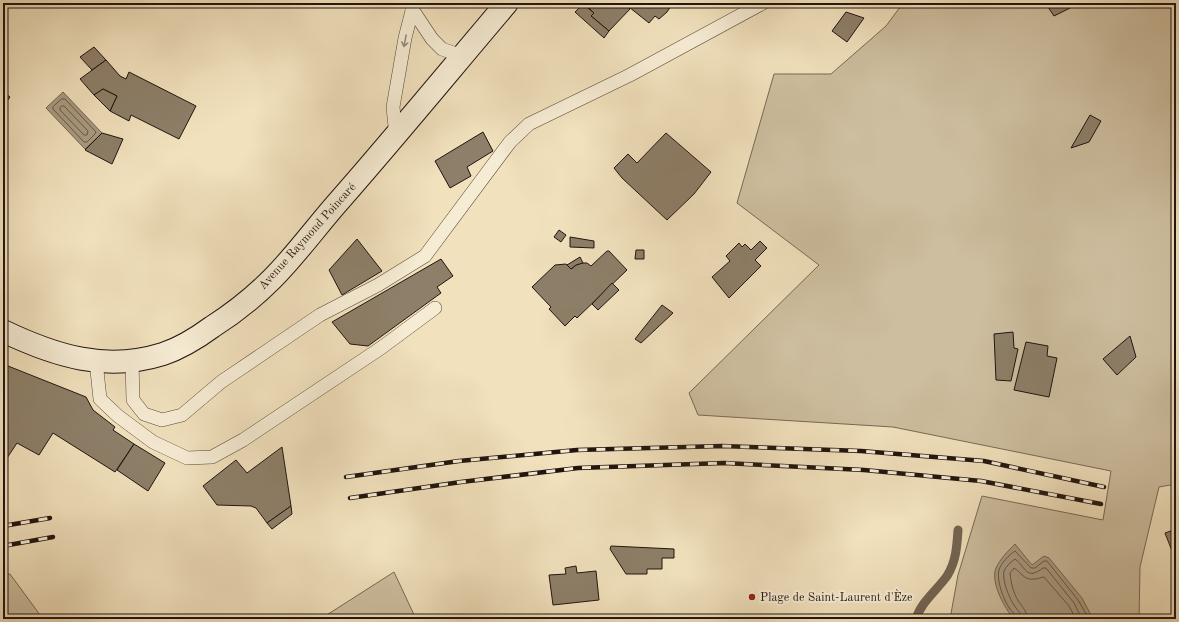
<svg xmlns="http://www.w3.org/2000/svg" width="1179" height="622" viewBox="0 0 1179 622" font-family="'Old Standard TT',serif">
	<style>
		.green { fill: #cdbe9f; stroke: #766957 }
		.water { fill: #aa9b82; stroke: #736554 }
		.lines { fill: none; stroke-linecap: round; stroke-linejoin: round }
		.shore { stroke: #655848; stroke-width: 1 }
		.stream { stroke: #736554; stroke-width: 9 }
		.building { fill: #8d7f69; stroke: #20140f }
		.lane-casing { stroke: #54473a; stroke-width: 14 }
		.secondary-casing { stroke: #20140f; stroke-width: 24 }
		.lane { stroke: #f6ecd4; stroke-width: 13 }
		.secondary { stroke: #f6ecd4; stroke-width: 22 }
		.rail-casing { stroke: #20140f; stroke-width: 4.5 }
		.rail { stroke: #f6ecd4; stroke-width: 3; stroke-dasharray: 9; stroke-linecap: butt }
		.oneway { stroke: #968b7b }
		.poi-dot { fill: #8f2418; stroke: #f6ecd4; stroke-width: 1.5 }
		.labels { text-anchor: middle; stroke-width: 4; stroke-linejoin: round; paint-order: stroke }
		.street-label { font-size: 12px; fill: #20140f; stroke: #f6ecd4 }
		.poi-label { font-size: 12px; fill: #20140f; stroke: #f6ecd4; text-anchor: start }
	</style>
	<rect width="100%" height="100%" fill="#f1e1bd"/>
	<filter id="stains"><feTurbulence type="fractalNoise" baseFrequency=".005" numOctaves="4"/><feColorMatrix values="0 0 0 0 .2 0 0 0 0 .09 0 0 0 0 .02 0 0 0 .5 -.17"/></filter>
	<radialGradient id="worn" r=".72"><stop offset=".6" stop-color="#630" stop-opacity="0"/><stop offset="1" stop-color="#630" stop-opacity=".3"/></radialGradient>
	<g class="green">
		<polygon points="903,3 1176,3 1176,484 1159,487 1140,567 1139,619 950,619 958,575 982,496 1103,520 1111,471 893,427 698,415 689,393 819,265 737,203 774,74 831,74 886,26"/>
		<polygon points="394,572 416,619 322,619 322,618"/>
		<polygon points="10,574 43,619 3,619 3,575"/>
	</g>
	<g class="water">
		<polygon points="63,92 102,133 85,149 46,108"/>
		<path d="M 1015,544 L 1032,565 L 1044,556 L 1049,558 L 1082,598 L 1091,615 L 1097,619 L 1014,619 C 1005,609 990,582 996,568 C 1000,559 1008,551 1015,544 Z"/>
	</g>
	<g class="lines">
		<g class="shore">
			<polygon points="62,99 65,99 96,132 95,134 87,142 84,142 53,109 53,107"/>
			<polygon points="62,106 64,106 88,131 87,135 84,135 60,110 60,108"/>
			<path d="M 1016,619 C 1016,614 1013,613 1010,609 C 1004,601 996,580 999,570 C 1001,563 1009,555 1015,551 L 1031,568 L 1035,568 L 1044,561 L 1047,561 L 1078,600 L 1089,619"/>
			<path d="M 1021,619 C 1021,612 1017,610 1014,605 C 1009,597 1002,581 1004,571 C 1006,566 1011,562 1015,559 C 1026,567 1026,581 1043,568 L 1046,568 L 1074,603 L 1082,619"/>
			<path d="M 1027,619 C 1027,611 1023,608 1019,602 C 1013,593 1011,583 1010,573 L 1014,568 C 1021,572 1024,581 1035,579 C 1038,579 1041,577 1044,577 L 1069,606 L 1076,619"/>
		</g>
		<path class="stream" d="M 916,619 C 921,602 937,590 947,576 C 956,562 957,546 958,530"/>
	</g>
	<g class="building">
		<polygon points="584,3 624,3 630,9 609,31 591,16 594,13"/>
		<polygon points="624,3 667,3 671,6 667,12 659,19 655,16 649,23"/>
		<polygon points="1053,3 1080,3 1054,16 1048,7"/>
		<polygon points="583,4 594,13 591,16 609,31 604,38 575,12"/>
		<polygon points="846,12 864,18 847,42 832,31"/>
		<polygon points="94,47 106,60 92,70 80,57"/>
		<polygon points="106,60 120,76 126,79 129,72 196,106 179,139 131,115 129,121 110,111 117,96 103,89 94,95 80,79"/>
		<polygon points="103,89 117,96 110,111 94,95"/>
		<polygon points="3,92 10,97 3,107"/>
		<polygon points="1090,115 1101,121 1089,142 1071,148"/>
		<polygon points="483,132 493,151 467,167 471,176 450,188 435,161"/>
		<polygon points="102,133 123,139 112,164 85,150"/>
		<polygon points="666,133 711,172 694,194 667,220 622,178 614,168 628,154 637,163"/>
		<polygon points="559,230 566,235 561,242 554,237"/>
		<polygon points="570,237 594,241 594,248 570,247"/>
		<polygon points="357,239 382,271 342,295 329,270"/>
		<polygon points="760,241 767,248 755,260 761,266 729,298 712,277 730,261 726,256 739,243 742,247 745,244 751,250"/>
		<polygon points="636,250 644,250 644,259 635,259"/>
		<polygon points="607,251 609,251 627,270 577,318 575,316 565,326 549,309 551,307 532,287 555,265 566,264 571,269 576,265 581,263 587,263 591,266"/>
		<polygon points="580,257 583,263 576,265 571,269 567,265"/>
		<polygon points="441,259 453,276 437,287 441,293 368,346 350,344 332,322"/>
		<polygon points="612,283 619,290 598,310 592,304"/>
		<polygon points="662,305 673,313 641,343 635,339"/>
		<polygon points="1013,332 1014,348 1018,349 1011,381 996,380 994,334"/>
		<polygon points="1130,336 1136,357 1117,375 1103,359"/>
		<polygon points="1026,342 1048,346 1047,356 1057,358 1049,397 1014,390"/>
		<polygon points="3,364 86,397 93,410 115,427 113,430 134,444 115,472 53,433 39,455 17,443 5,461 3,460"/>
		<polygon points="134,444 165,463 148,491 117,470"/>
		<polygon points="282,447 291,506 267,523 256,508 251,506 217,505 203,486 236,460 247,473"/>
		<polygon points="291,506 292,514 272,529 267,523"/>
		<polygon points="1176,529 1176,549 1172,551 1165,533"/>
		<polygon points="611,546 674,549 674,558 662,558 662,569 647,569 647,574 626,574 610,549"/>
		<polygon points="1176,549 1176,561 1172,551"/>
		<polygon points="576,566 577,573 596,571 599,600 553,605 549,575 566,574 565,568"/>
	</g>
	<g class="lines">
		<defs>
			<g id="lane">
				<polyline points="412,9 432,39 442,49 462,56"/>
				<polyline points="396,136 393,107 405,38 414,3"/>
				<polyline points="96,361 100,399 118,416 153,442 187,458 212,457 243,440 381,348 435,308"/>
				<polyline points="132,361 133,400 144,414 162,420 182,415 221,382 320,315 378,285 425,256 510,142 529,124 630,75 763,3"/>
			</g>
			<path id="secondary" d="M 3,331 C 55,356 106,372 163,354 C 181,348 197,338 212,327 C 234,313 254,297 272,279 C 296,255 316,227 339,201 C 396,136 451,69 507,3"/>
		</defs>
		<use href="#lane" class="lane-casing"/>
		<use href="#secondary" class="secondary-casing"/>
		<use href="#lane" class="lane"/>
		<use href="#secondary" class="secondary"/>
		<defs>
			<g id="rail">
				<polyline points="346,477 459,461 577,450 722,446 861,451 984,461 1104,487"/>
				<polyline points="350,498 461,482 578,468 724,463 864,470 981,481 1101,504"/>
				<polyline points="3,526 50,518"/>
				<polyline points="3,546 53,537"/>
			</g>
		</defs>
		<use href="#rail" class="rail-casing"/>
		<use href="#rail" class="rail"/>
	</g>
	<defs><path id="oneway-shaft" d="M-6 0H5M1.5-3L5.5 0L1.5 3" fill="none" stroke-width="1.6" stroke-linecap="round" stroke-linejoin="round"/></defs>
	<use class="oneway" href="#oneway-shaft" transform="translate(405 41) rotate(101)"/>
	<circle class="poi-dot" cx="752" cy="597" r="4"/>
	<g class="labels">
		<g class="street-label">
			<text transform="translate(307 236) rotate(-48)" y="4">Avenue Raymond Poincaré</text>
		</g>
		<g class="poi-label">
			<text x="760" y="601">Plage de Saint-Laurent d'Èze</text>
		</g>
	</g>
	<rect width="1179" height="622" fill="none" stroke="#f1e1bd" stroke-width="16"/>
	<rect x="4" y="4" width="1171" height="614" fill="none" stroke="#20140f" stroke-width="2"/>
	<rect x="8" y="8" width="1163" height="606" fill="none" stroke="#20140f"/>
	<rect width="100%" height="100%" filter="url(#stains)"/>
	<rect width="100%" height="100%" fill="url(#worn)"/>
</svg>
